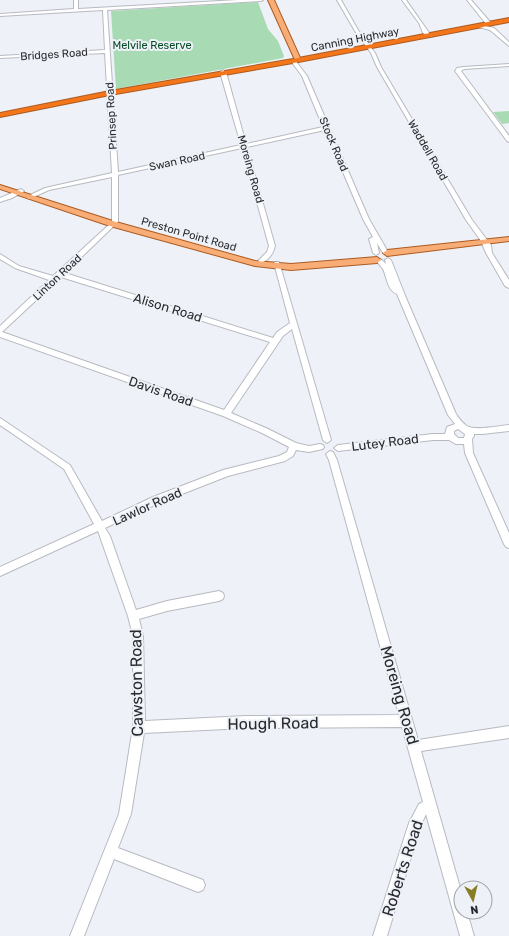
<svg xmlns="http://www.w3.org/2000/svg" width="509" height="936" viewBox="0 0 509 936" font-family="Rubik,sans-serif">
	<style>
		.green { fill: #a8dbb4 }
		.lines { fill: none; stroke-linecap: round; stroke-linejoin: round }
		.minor-casing { stroke: #b7bac0; stroke-width: 2 }
		.major-casing { stroke: #ad5b21; stroke-width: 2 }
		.highway-casing { stroke: #ad5b21; stroke-width: 2 }
		.minor { fill: #fff; fill-rule: evenodd }
		.major { fill: #f8ad76; fill-rule: evenodd }
		.highway { fill: #f4761b; fill-rule: evenodd }
		.labels { text-anchor: middle; stroke-width: 4; stroke-linejoin: round; paint-order: stroke }
		.far-street-label { font-size: 11px; fill: #292a2d; stroke: #eef2f8 }
		.far-park-label { font-size: 11px; fill: #034821; stroke: #eef2f8 }
		.street-label { font-size: 13px; fill: #292a2d; stroke: #eef2f8 }
		.near-street-label { font-size: 16px; fill: #292a2d; stroke: #eef2f8 }
	</style>
	<rect width="100%" height="100%" fill="#eef2f8"/>
	<g class="green">
		<polygon points="258,2 268,29 278,41 284,56 283,58 116,89 111,11"/>
		<polygon points="509,111 509,123 502,124 493,112"/>
	</g>
	<g class="lines">
		<defs>
			<g id="minor">
				<path d="M 74,0 L 78,0 L 78,9 L 238,0 L 263,0 L 261,1 L 107,10 L 118,172 L 241,145 L 220,72 L 223,70 L 226,72 L 246,144 L 323,127 L 302,76 L 291,61 L 295,60 L 307,76 L 369,219 L 388,252 L 385,254 L 383,253 L 377,243 L 379,253 L 376,255 L 373,253 L 369,239 L 373,237 L 363,219 L 325,130 L 247,147 L 275,246 C 273,254 269,260 261,263 L 258,261 L 267,252 L 269,246 L 242,148 L 118,175 L 118,222 L 65,273 L 273,338 L 277,332 L 290,323 L 274,263 L 275,262 L 279,262 L 331,440 L 327,443 L 323,440 L 292,329 L 283,336 L 231,413 L 268,429 L 296,443 L 309,446 L 320,444 L 323,445 L 324,447 L 323,449 L 309,452 L 296,450 L 293,456 L 285,461 L 228,476 L 159,503 L 105,528 L 110,536 L 136,610 L 167,601 L 219,591 L 223,593 L 224,596 L 223,599 L 219,601 L 167,611 L 139,619 L 143,636 L 145,721 L 246,716 L 399,715 L 329,460 L 326,454 L 330,451 L 333,452 L 337,460 L 418,740 L 509,726 L 509,738 L 421,751 L 461,891 L 461,912 L 467,912 L 474,936 L 460,936 L 426,814 L 421,825 L 387,936 L 373,936 L 409,823 L 419,804 L 423,802 L 402,727 L 246,728 L 144,733 L 131,814 L 118,848 L 203,880 L 205,885 L 203,890 L 198,892 L 114,859 L 84,936 L 70,936 L 119,814 L 133,727 L 133,636 L 128,616 L 98,531 L 0,576 L 0,567 L 94,524 L 64,469 L 0,425 L 0,418 L 70,465 L 102,521 L 153,497 L 223,470 L 279,456 L 287,452 L 289,447 L 262,433 L 223,416 L 0,337 L 0,326 L 49,280 L 15,268 L 0,259 L 0,254 L 19,266 L 53,276 L 112,222 L 112,177 L 49,190 L 29,199 L 26,197 L 45,188 L 112,173 L 105,53 L 0,58 L 0,56 L 105,50 L 103,10 L 0,16 L 0,14 L 74,9 ZM 61,277 L 270,342 L 224,410 L 2,332 Z"/>
				<polygon points="337,0 341,0 358,30 375,53 381,67 472,220 491,245 492,253 509,280 509,288 505,286 486,253 481,241 466,220 377,67 371,53 355,31"/>
				<polygon points="402,0 406,0 432,37 428,37 423,33 419,23"/>
				<polygon points="467,0 471,0 491,23 491,25 487,25"/>
				<polygon points="481,25 494,28 509,42 509,46 490,30 479,27"/>
				<polygon points="509,64 509,66 464,69 461,71 509,136 509,142 507,141 455,71 457,68 464,67"/>
				<polygon points="21,189 24,191 23,192 12,198 0,202 0,198"/>
				<path d="M 388,258 L 391,260 L 406,298 L 456,414 C 459,418 462,423 467,426 C 476,431 498,426 509,425 L 509,431 L 482,434 L 474,434 L 474,436 L 472,439 L 473,453 L 509,533 L 509,548 L 506,547 L 504,544 L 465,453 L 464,444 L 456,444 L 449,440 L 433,440 L 338,451 L 334,448 L 338,445 L 433,434 L 445,434 L 447,427 L 455,424 L 448,415 L 397,294 C 387,290 387,277 383,269 C 381,266 378,264 377,261 L 380,259 L 382,260 L 386,264 L 385,260 ZM 458,429 L 465,434 L 464,438 L 458,438 L 454,434 L 454,431 Z"/>
			</g>
			<g id="major">
				<polygon points="268,0 274,0 301,60 300,61 295,60"/>
				<polygon points="0,185 116,222 255,261 291,264 377,257 381,260 377,263 291,270 255,266 110,226 0,189"/>
				<polygon points="509,237 509,241 387,256 383,253 387,250"/>
			</g>
			<polygon id="highway" points="509,18 509,22 293,63 110,95 0,117 0,113 110,91 293,59"/>
		</defs>
		<use href="#minor" class="minor-casing"/>
		<use href="#major" class="major-casing"/>
		<use href="#highway" class="highway-casing"/>
		<use href="#minor" class="minor"/>
		<use href="#major" class="major"/>
		<use href="#highway" class="highway"/>
	</g>
	<g class="labels">
		<g class="far-street-label">
			<text transform="translate(355 39) rotate(-11)" y="4">Canning Highway</text>
			<text transform="translate(54 54) rotate(-4)" y="4">Bridges Road</text>
			<text transform="translate(111 116) rotate(-93)" y="4">Prinsep Road</text>
			<text transform="translate(334 144) rotate(67)" y="4">Stock Road</text>
			<text transform="translate(428 150) rotate(60)" y="4">Waddell Road</text>
			<text transform="translate(177 161) rotate(-12)" y="4">Swan Road</text>
			<text transform="translate(251 169) rotate(74)" y="4">Moreing Road</text>
			<text transform="translate(189 234) rotate(16)" y="4">Preston Point Road</text>
			<text transform="translate(57 277) rotate(-43)" y="4">Linton Road</text>
		</g>
		<g class="far-park-label">
			<text x="152" y="49">Melvile Reserve</text>
		</g>
		<g class="street-label">
			<text transform="translate(168 307) rotate(17)" y="5">Alison Road</text>
			<text transform="translate(161 391) rotate(19)" y="5">Davis Road</text>
			<text transform="translate(385 442) rotate(-7)" y="5">Lutey Road</text>
			<text transform="translate(147 506) rotate(-24)" y="5">Lawlor Road</text>
		</g>
		<g class="near-street-label">
			<text transform="translate(136 683) rotate(-91)" y="6">Cawston Road</text>
			<text transform="translate(400 695) rotate(74)" y="6">Moreing Road</text>
			<text transform="translate(273 723) rotate(-1)" y="6">Hough Road</text>
			<text transform="translate(402 868) rotate(-72)" y="6">Roberts Road</text>
		</g>
	</g>
	<g transform="translate(473 900) rotate(172)"><circle r="19" fill="#eef2f8" stroke="#9fa2a7"/>
	<path d="M0-3L7 15L0 10L-7 15Z" fill="#887d24"/>
	<text y="-6" font-size="11" font-weight="bold" text-anchor="middle" fill="#292a2d">N</text>
	</g>
</svg>
